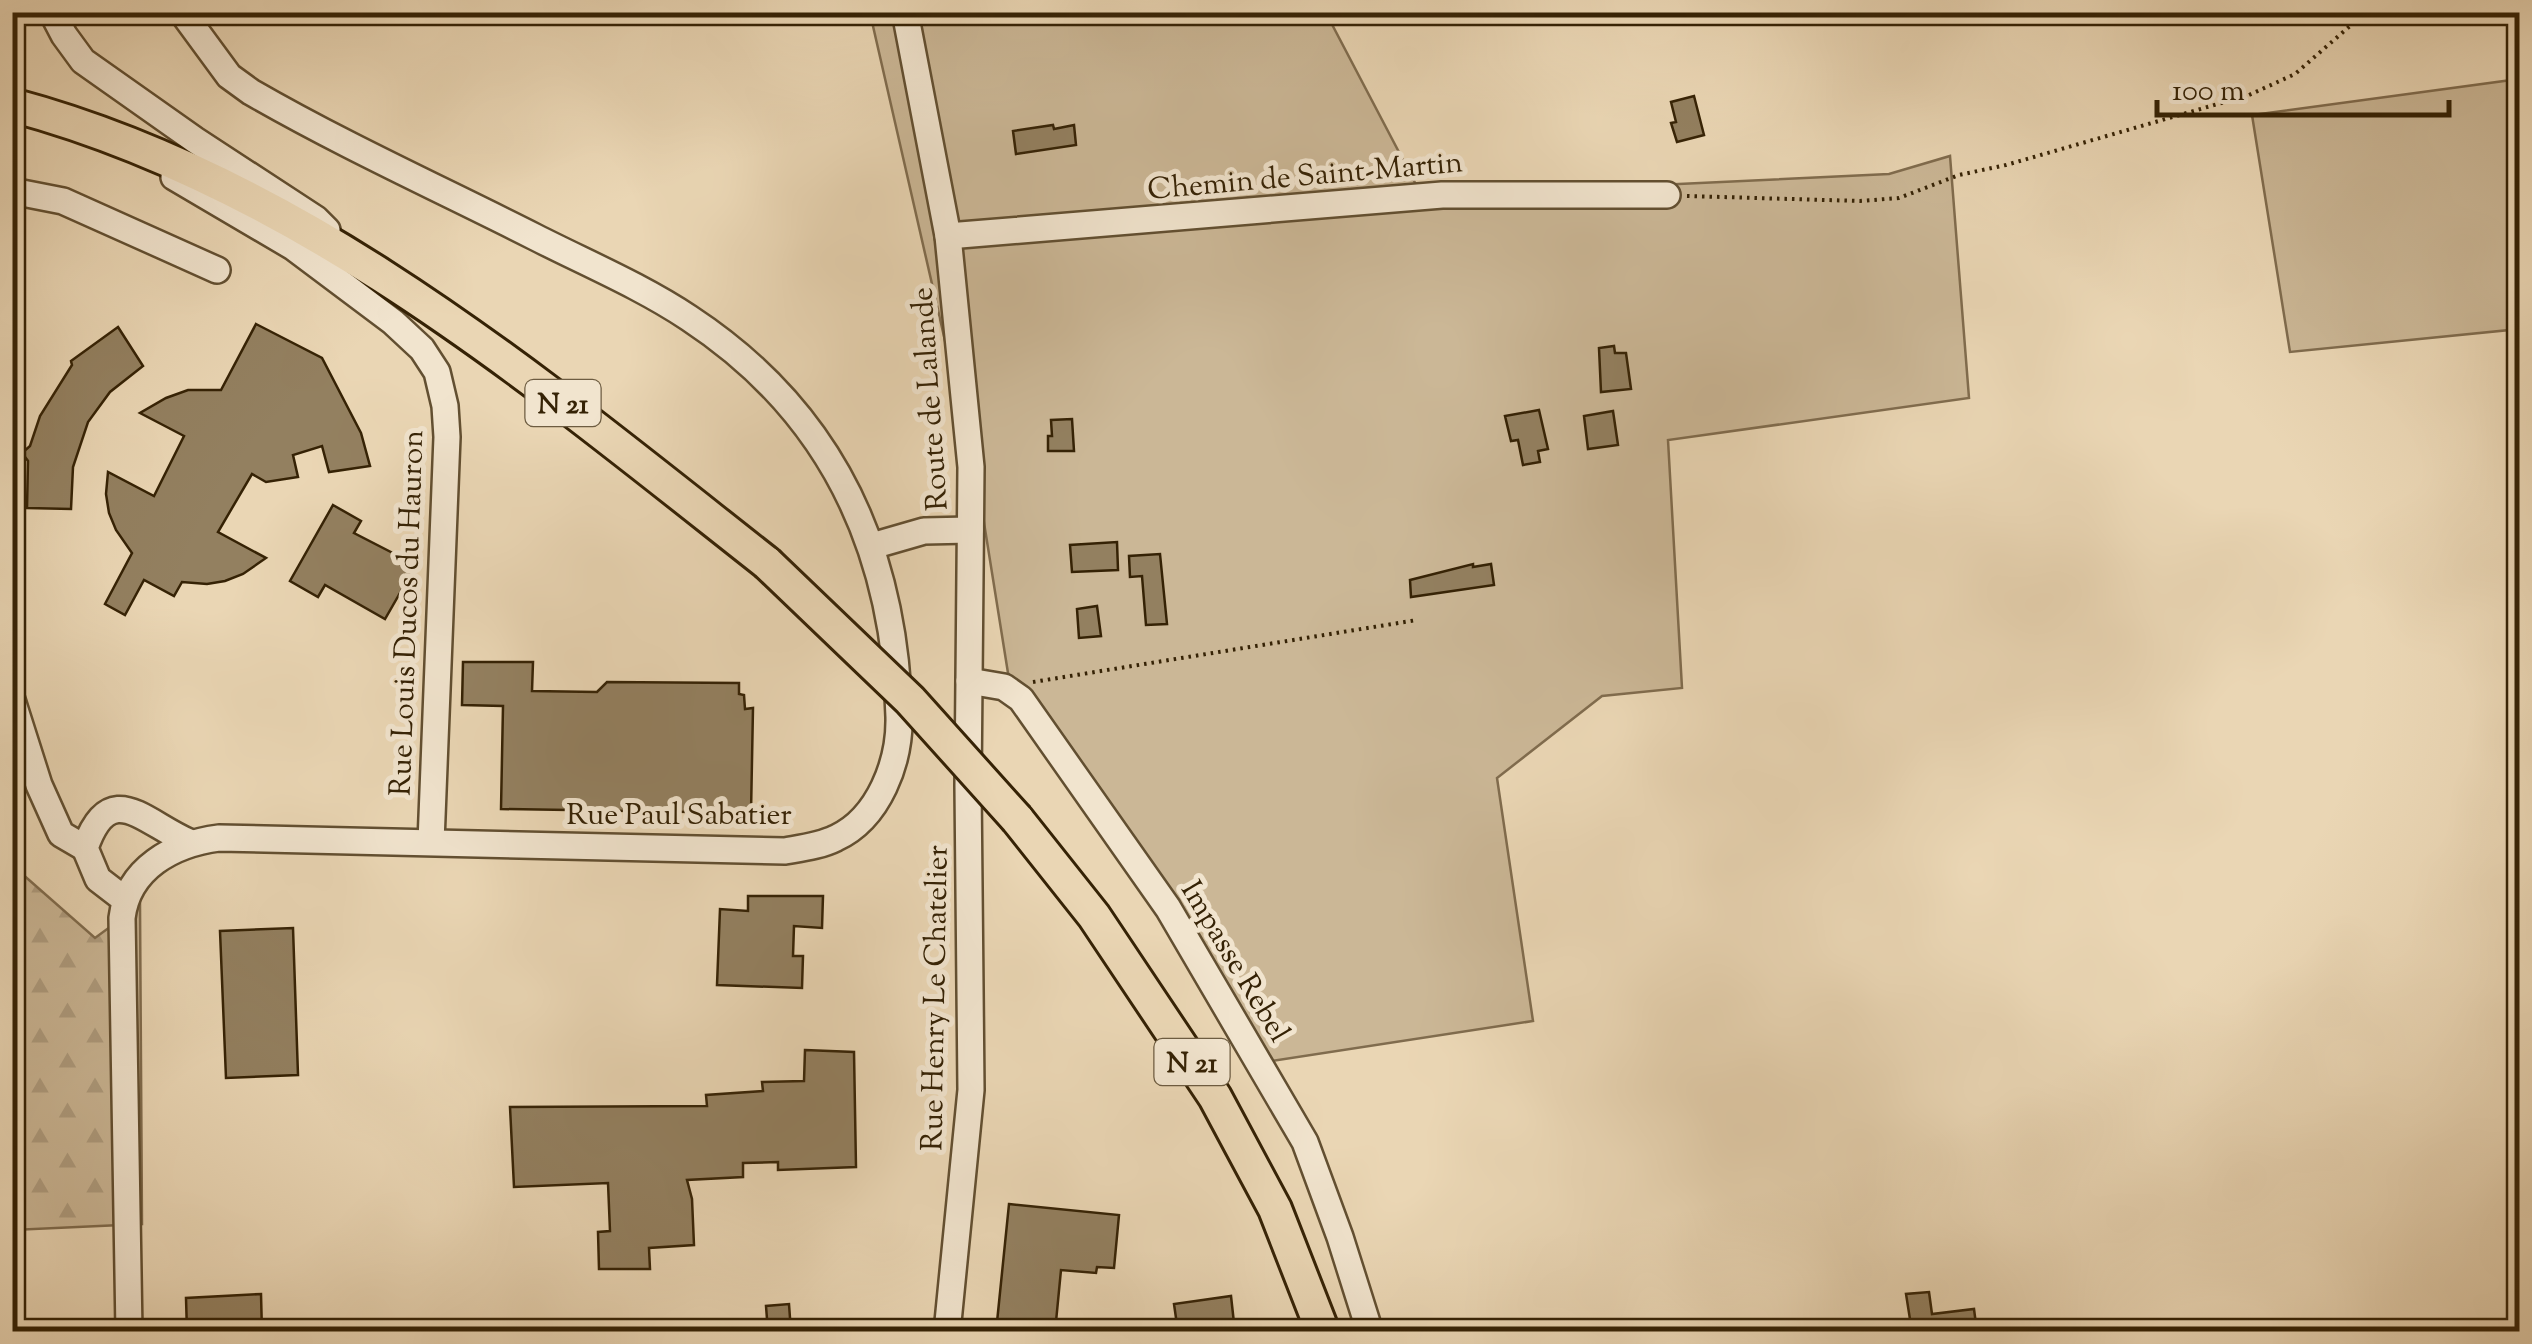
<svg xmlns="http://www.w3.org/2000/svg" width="2532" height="1344" viewBox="0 0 2532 1344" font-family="'Sorts Mill Goudy',serif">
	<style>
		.green { fill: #cbb796; stroke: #806c4e; stroke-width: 2.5 }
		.forest { fill: url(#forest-firs); stroke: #806c4e; stroke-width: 2.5 }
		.building { fill: #938060; stroke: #352205; stroke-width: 2.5 }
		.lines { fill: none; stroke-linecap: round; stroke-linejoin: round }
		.minor-casing { stroke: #624f31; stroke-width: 30 }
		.major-casing { stroke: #352205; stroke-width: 38 }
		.path { stroke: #352205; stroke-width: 4; stroke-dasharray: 2.5 5; stroke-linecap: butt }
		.minor { stroke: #f1e4ce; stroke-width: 25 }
		.major { stroke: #ead6b4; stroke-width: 32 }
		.major-bridge-casing { stroke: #352205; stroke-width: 38; stroke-linecap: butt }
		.major-bridge { stroke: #ead6b4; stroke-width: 32 }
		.labels { text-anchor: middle; stroke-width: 10; stroke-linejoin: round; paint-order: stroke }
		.shield { fill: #f1e4ce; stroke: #6d5c41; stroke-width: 2.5 }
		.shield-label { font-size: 28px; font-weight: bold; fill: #352205 }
		.street-label { font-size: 30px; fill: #352205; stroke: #f1e4ce }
	</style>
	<defs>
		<pattern id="forest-firs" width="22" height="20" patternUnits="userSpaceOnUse" patternTransform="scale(2.5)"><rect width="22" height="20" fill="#cbb796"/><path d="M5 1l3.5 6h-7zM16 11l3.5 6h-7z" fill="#af9d80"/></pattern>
	</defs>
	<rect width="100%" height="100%" fill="#ead6b4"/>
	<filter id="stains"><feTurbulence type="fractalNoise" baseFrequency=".002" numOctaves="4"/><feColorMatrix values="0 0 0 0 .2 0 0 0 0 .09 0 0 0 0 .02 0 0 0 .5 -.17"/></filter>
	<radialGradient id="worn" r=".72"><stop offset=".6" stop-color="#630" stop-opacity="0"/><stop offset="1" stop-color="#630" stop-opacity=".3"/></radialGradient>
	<g class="green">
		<polygon points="870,13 1326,13 1422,196 1889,174 1950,156 1969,398 1668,440 1682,688 1602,696 1497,778 1533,1021 1259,1063 1008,673 978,485"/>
		<polygon points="2519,79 2519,329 2290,352 2252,115"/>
	</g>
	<polygon class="forest" points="12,865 95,938 140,905 142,1224 13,1230"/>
	<g class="building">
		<polygon points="1694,96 1704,135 1677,142 1671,123 1676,122 1671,102"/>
		<polygon points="1053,125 1054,129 1074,125 1076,145 1016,154 1013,131"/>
		<polygon points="256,324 322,358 361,433 370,466 329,472 322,446 293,455 298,477 266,482 252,474 218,532 266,558 243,574 225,581 207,584 182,582 174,596 144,580 125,615 105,604 132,553 116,530 109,513 106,494 108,472 154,496 184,436 140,413 166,398 188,390 221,390"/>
		<polygon points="118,327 143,366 110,392 88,422 73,467 71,509 27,508 28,461 22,453 30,446 40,416 72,365 71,361"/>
		<polygon points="1614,346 1615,353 1626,353 1631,389 1601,392 1599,348"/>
		<polygon points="1539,410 1548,449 1538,451 1540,462 1523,465 1518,440 1511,441 1505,416"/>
		<polygon points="1613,411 1618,445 1588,449 1584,416"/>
		<polygon points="1072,419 1074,451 1048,451 1048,436 1052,436 1051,420"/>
		<polygon points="333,505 361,521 354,533 416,565 385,619 325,585 318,597 290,581"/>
		<polygon points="1117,542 1118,570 1072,572 1070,545"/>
		<polygon points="1160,554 1167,624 1146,625 1142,576 1130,577 1129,556"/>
		<polygon points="1473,564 1473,567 1491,564 1494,585 1411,597 1410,580"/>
		<polygon points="1097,606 1101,636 1079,638 1077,609"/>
		<polygon points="463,662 533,662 532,691 597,692 607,682 739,683 739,694 744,695 745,709 753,708 751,813 501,809 503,706 462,705"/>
		<polygon points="748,896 823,896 822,928 794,926 793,956 803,956 802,988 717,985 720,909 748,911"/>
		<polygon points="293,928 298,1075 226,1078 220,931"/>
		<polygon points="805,1050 854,1052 856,1167 778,1170 778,1162 743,1163 743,1177 687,1180 692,1199 694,1245 649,1248 650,1269 599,1269 598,1232 610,1231 608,1183 514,1187 510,1107 707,1106 706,1095 763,1091 762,1082 804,1081"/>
		<polygon points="1009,1204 1119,1215 1114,1268 1097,1267 1096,1273 1061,1270 1055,1332 996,1332"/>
		<polygon points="1929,1292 1932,1314 1974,1309 1977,1332 1912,1332 1906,1294"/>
		<polygon points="261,1294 262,1332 187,1332 186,1298"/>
		<polygon points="1231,1296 1235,1332 1178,1332 1174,1304"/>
		<polygon points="789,1304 791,1332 768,1332 766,1306"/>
	</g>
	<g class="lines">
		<defs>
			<g id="minor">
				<polyline points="52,12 64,35 83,61 195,140 316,219 327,230"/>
				<polyline points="905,12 948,236 971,467 968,786 971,1090 947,1332"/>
				<polyline points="174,177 293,247 393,322 422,349 437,372 445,406 447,437 431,842"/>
				<polyline points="12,191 63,201 217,270"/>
				<polyline points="948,236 1442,195 1667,195"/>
				<polyline points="872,546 924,531 970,530"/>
				<polyline points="969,681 1004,687 1021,699 1168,908 1305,1142 1340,1237 1370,1332"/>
				<polyline points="12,700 39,785 61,834 85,848"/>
				<path d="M 124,899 L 98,879 L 85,848 C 110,777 143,822 189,842"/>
				<path d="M 129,1332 L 122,918 C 128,868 173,844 219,838 L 785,851 C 802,848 820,846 836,838 C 879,818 900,762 899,717 C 895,550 832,412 689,318 C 641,286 586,263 535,237 C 440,189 343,145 251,92 L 229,76 L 182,12"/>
			</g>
			<g id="major">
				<path d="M 12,105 C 301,182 537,382 767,563"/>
				<polyline points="1017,819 1094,916 1215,1097 1275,1209 1323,1332"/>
			</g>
		</defs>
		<use href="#minor" class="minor-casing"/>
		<use href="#major" class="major-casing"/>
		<g class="path">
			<polyline points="1687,196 1860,201 1899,198 1959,175 2006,165 2249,95 2295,74 2350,26 2355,12"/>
			<polyline points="1033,682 1417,620"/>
		</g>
		<use href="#minor" class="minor"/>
		<use href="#major" class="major"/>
		<defs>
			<polyline id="major-bridge" points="767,563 910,700 1017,819"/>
		</defs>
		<use href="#major-bridge" class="major-bridge-casing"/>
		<use href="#major-bridge" class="major-bridge"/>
	</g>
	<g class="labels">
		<g class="shield">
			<rect x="525.5" y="380" width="75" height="46" rx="8"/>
			<rect x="1154.5" y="1039" width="75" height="46" rx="8"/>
		</g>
		<g class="shield-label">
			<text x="563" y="413">N 21</text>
			<text x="1192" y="1072">N 21</text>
		</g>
		<g class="street-label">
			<text transform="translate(1305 175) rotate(-5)" y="10">Chemin de Saint-Martin</text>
			<text transform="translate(929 399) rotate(-94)" y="10">Route de Lalande</text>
			<text transform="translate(406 613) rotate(-88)" y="10">Rue Louis Ducos du Hauron</text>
			<text x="679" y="824">Rue Paul Sabatier</text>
			<text transform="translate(1236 961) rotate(59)" y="10">Impasse Rebel</text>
			<text transform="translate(934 998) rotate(-89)" y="10">Rue Henry Le Chatelier</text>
		</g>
	</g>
	<rect width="2532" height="1344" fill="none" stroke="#ead6b4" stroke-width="50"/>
	<rect x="15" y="15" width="2502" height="1314" fill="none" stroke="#352205" stroke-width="5"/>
	<rect x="25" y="25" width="2482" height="1294" fill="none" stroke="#352205" stroke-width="2.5"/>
	<path d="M2157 100v15h292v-15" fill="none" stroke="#352205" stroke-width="5"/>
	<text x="2172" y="100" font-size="30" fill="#352205" stroke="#f1e4ce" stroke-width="8" paint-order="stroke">100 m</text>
	<rect width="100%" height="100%" filter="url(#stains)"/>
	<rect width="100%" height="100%" fill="url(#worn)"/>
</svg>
